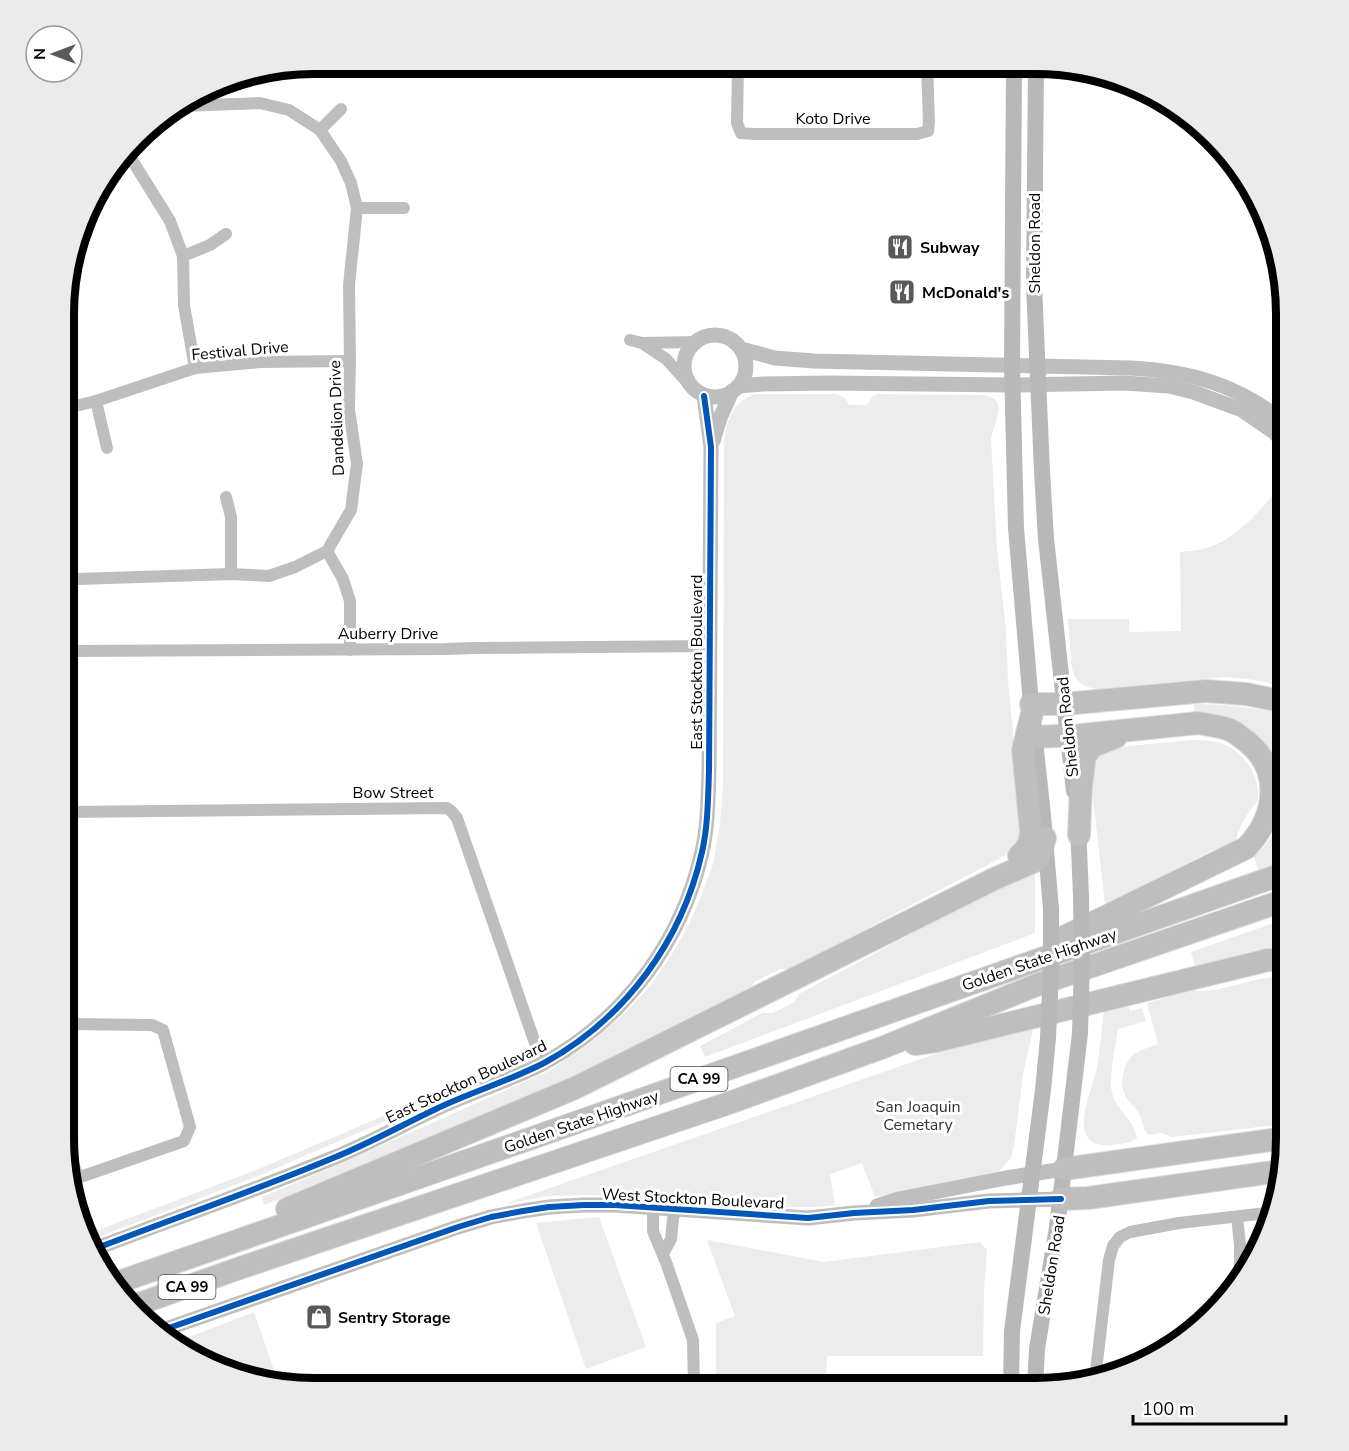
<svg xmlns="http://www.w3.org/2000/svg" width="1349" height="1451" viewBox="0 0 1349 1451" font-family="'Nunito Sans',sans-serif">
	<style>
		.green { fill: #ececec }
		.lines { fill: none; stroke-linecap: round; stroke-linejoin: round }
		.motorway-casing { stroke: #dbdbdb; stroke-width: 24 }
		.minor { stroke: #bebebe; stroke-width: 12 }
		.tertiary { stroke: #bebebe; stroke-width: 15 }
		.secondary { stroke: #b8b8b8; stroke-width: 16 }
		.motorway { stroke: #bebebe; stroke-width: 22 }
		.secondary-bridge { stroke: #b8b8b8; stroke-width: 16 }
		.cycleway-casing { stroke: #fff; stroke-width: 10 }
		.cycleway { stroke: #0057b8; stroke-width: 6 }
		.labels { text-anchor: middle; stroke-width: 6; stroke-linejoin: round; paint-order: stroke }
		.shield { fill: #fff; stroke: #4c4c4c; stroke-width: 1.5 }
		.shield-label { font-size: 15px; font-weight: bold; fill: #000 }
		.street-label { font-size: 16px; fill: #000; stroke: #fff }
		.poi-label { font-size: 16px; font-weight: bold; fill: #000; stroke: #fff; text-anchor: start }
		.park-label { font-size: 16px; fill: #333; stroke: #fff }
		.rim { fill: none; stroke: #000; stroke-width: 8 }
	</style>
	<rect width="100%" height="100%" fill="#fff"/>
	<g class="green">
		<path d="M 754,394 L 835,394 C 843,396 846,398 849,405 L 867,405 L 873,396 L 878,394 L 981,395 C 1011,397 994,421 991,439 L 997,549 L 1006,630 L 1008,682 L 1023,831 L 1010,853 L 790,969 L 780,969 L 754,982 L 749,992 L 691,1023 L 424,1146 L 264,1205 L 262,1197 L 335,1166 L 549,1071 L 590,1043 L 626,1012 L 651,985 L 674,951 L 689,924 L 701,897 L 713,864 L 720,824 L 723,784 L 724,442 C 727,420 732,403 754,394 Z"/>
		<path d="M 1285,482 L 1285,687 L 1256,680 L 1225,677 L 1098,689 C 1083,687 1076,683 1072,668 L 1068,619 L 1129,619 L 1129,632 L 1181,631 L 1180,552 C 1187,551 1196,551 1203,549 C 1238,540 1262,507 1285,482 Z"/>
		<path d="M 1194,704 C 1227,704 1253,708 1285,714 L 1285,860 L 1258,870 L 1254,856 C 1271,844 1281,821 1282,800 C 1283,792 1281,783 1280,775 L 1195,717 Z"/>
		<path d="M 1191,740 C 1201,740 1210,740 1220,743 C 1243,750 1263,778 1257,802 C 1247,812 1239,827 1236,841 L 1226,847 L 1213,850 L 1173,870 L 1160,878 L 1105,905 L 1090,771 L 1099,752 L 1109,748 Z"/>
		<polygon points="1032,869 1035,871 1035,933 705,1057 700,1046 762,1013 773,1013 794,1002 799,994"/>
		<polygon points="1285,919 1285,949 1256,950 1195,966 1191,952"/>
		<path d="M 1277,976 L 1285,977 L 1285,1124 L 1172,1137 L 1161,1133 L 1148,1135 C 1142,1128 1142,1118 1137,1110 C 1133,1105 1127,1101 1125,1095 C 1119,1084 1123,1065 1132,1056 C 1139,1050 1150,1047 1158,1044 L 1147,1003 L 1166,998 L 1173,992 L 1178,991 L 1203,991 L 1220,989 L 1255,980 Z"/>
		<path d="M 1119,1005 L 1129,1007 L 1130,1011 L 1142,1008 L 1146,1021 L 1118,1029 C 1116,1046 1107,1081 1113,1096 C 1119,1112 1134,1120 1137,1138 C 1129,1144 1116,1145 1106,1145 C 1065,1145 1093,1088 1097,1068 C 1100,1048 1102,1028 1104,1008 Z"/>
		<polygon points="1033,1029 1023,1075 1014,1146 1011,1158 998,1173 987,1176 875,1197 862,1163 830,1174 835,1205 815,1207 786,1207 633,1196 587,1195 548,1196 504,1204 938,1053 1009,1034"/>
		<path d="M 525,1045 C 526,1055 524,1059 516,1065 L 258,1176 L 88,1241 L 85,1235 L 256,1170 L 518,1059 Z"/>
		<polygon points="599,1217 646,1347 586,1369 536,1223"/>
		<polygon points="707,1240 824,1262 980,1242 987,1250 984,1290 983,1356 827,1356 826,1387 716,1387 716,1323 735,1316"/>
		<polygon points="254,1312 278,1382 195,1356 189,1337"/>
	</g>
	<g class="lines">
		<defs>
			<g id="motorway">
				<polyline points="1031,704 1064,704 1206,691 1246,694 1285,702"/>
				<path d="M 1035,737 L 1081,735 L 1198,723 C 1209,725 1220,726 1230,730 C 1235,732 1238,735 1242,738 C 1283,766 1278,815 1246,848 L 1064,937"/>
				<polyline points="1079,835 1081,786 1085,756 1093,746 1116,737"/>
				<path d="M 1019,856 C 1028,848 1030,842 1031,831 L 1023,750 L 1032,713"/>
				<polyline points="915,1044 936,1041 1268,960 1285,960"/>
				<polyline points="1064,1169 1285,1138"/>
				<polyline points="1061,1199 1088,1198 1280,1171"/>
				<polyline points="287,1209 575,1088 994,879 1033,862 1039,857 1045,838"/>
				<polyline points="113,1284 532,1138 1285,873"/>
				<polyline points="136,1305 237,1269 729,1103 884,1047 1034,986 1285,900"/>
			</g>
		</defs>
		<use href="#motorway" class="motorway-casing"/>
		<g class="minor">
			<polyline points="738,64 737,123 741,133 753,134 917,134 928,131 929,122 927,65"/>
			<polyline points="320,130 341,109"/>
			<polyline points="127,152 170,221 183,256 184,305 195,368"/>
			<polyline points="357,208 404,208"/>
			<polyline points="183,256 210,245 226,234"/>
			<polyline points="630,340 642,343 696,342"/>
			<polyline points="642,343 666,359 689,384"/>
			<polyline points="96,401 107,448"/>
			<polyline points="67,408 96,401 195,368 260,362 350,361"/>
			<polyline points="226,497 231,517 231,574"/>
			<polyline points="327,551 343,579 350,601 350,650"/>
			<polyline points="66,577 78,579 231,574 269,576 295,567 327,551 351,510 357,464 349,409 350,361 349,285 357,208 351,183 341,161 320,130 289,110 260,103 182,106"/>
			<polyline points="66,651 446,649 475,648 710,646"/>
			<polyline points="65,812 447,808 451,811 457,818 535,1043 544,1062"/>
			<polyline points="64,1024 152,1025 163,1030 190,1127 184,1141 69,1181"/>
			<polyline points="69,1024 69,1139 71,1158 78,1177"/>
			<polyline points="653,1208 653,1231 667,1265 693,1340 694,1387"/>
			<polyline points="1237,1217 1240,1245 1240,1276"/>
			<polyline points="663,1254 671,1239 674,1210"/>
			<polyline points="1095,1379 1109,1260 1113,1246 1120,1237 1130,1232 1179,1223 1267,1213"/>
		</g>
		<g class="tertiary">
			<circle cx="715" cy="366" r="31"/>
			<path d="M 741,349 L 775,358 L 814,361 L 1130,368 C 1189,371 1241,385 1285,424"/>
			<polyline points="738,386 763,384 828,383 1012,385 1124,383 1169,386 1193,392 1242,410 1274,432 1285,444"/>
			<polyline points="713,441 720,418 732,391"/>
			<polyline points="877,1206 899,1199 1006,1178 1064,1169"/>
			<path d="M 92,1250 C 172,1219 254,1191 333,1158 C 368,1144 402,1125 436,1109 C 471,1092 509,1081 544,1063 C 625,1019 682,941 702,852 C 708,826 708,798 709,771 L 711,447 L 704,396"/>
			<polyline points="163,1330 458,1227 491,1217 523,1211 549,1207 584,1205 615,1205 808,1218 854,1213 913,1210 989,1201 1061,1199"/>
		</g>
		<g class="secondary">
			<polyline points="1014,65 1012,365 1016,528 1031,704 1043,815 1051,909"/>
			<polyline points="1036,65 1034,285 1042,471 1046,539 1074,791"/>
			<polyline points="1078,825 1081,896"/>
			<polyline points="1011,1387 1012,1331 1043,1090 1048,1038"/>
			<polyline points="1035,1387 1037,1349 1057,1227 1080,1033"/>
		</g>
		<use href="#motorway" class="motorway"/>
		<g class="secondary-bridge">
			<polyline points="1080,1033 1082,960 1081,896"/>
			<polyline points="1048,1038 1051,971 1051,909"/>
		</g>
		<defs>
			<g id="cycleway">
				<path d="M 92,1250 C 172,1219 254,1191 333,1158 C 368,1144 402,1125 436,1109 C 471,1092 509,1081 544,1063 C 625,1019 682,941 702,852 C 708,826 708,798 709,771 L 711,447 L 704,396"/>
				<polyline points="163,1330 458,1227 491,1217 523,1211 549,1207 584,1205 615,1205 808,1218 854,1213 913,1210 989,1201 1061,1199"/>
			</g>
		</defs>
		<use href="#cycleway" class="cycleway-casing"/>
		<use href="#cycleway" class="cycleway"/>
	</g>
	<defs>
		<symbol id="restaurant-square" viewBox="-11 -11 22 22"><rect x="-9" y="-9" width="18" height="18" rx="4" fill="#595959" stroke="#fff"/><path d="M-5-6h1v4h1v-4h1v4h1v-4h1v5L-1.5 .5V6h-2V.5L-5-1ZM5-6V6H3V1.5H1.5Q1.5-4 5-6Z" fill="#fff"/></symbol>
		<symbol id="shop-square" viewBox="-11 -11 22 22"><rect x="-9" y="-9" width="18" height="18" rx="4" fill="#595959" stroke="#fff"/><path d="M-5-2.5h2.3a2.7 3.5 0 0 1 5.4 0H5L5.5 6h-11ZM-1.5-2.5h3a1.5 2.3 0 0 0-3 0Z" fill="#fff"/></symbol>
	</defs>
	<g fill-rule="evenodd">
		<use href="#restaurant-square" x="885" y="232" width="30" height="30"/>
		<use href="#restaurant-square" x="887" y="277" width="30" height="30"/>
		<use href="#shop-square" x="304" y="1302" width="30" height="30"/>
	</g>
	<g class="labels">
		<g class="shield">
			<rect x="670.5" y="1067" width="57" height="24" rx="4.5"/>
			<rect x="158.5" y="1275" width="57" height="24" rx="4.5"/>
		</g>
		<g class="shield-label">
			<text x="699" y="1084">CA 99</text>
			<text x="187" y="1292">CA 99</text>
		</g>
		<g class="street-label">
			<text x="833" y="124">Koto Drive</text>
			<text transform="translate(1034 243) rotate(-90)" y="6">Sheldon Road</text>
			<text transform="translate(240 350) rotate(-5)" y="6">Festival Drive</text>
			<text transform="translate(336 418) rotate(-92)" y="6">Dandelion Drive</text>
			<text x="388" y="639">Auberry Drive</text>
			<text transform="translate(696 662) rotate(-90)" y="6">East Stockton Boulevard</text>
			<text transform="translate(1067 727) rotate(-96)" y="6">Sheldon Road</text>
			<text x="393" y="798">Bow Street</text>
			<text transform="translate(1039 959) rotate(-19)" y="6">Golden State Highway</text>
			<text transform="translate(466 1081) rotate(-25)" y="6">East Stockton Boulevard</text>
			<text transform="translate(581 1121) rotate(-19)" y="6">Golden State Highway</text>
			<text transform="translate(693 1198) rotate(3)" y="6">West Stockton Boulevard</text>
			<text transform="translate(1051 1265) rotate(-81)" y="6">Sheldon Road</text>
		</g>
		<g class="poi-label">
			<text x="920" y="253">Subway</text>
			<text x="922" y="298">McDonald's</text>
			<text x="338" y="1323">Sentry Storage</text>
		</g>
		<g class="park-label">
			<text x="918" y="1112">San Joaquin<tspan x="918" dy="18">Cemetary</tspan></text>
		</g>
	</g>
	<path d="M0 0H1349V1451H0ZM314 74H1036A240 240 0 0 1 1276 314V1138A240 240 0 0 1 1036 1378H314A240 240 0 0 1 74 1138V314A240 240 0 0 1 314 74Z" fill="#ebebeb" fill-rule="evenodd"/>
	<path class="rim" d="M314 74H1036A240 240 0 0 1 1276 314V1138A240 240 0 0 1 1036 1378H314A240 240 0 0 1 74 1138V314A240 240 0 0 1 314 74Z"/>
	<g transform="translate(54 54) rotate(270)"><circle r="28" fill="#ffffff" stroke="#999999" stroke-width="1.5"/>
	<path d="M0-4.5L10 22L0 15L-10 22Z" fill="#595959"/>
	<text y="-9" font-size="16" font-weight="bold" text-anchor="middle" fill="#000000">N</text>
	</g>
	<path d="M1133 1415v9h153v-9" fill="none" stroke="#000000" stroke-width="3"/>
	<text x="1142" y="1415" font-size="18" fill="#000000" stroke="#ffffff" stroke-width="4.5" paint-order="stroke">100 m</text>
</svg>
